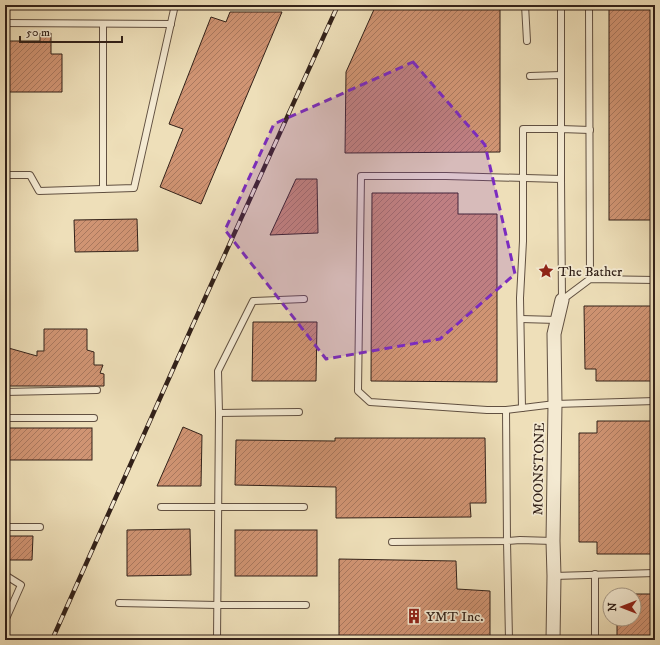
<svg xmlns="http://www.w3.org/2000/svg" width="660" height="645" viewBox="0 0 660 645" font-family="'IM FELL DW Pica',serif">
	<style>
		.building { fill: url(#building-hatch); stroke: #322119 }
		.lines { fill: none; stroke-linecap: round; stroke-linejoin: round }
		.lane-casing { stroke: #615041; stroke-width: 8 }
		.street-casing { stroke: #615041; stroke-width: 15 }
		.lane { stroke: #f4ead2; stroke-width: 6 }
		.street { stroke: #f4ead2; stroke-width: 13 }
		.rail-casing { stroke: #322119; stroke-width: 4.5 }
		.rail { stroke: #f4ead2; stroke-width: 3; stroke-dasharray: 9; stroke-linecap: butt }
		.marked { fill: #7b2cbf; fill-opacity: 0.2; stroke: #7b2cbf; stroke-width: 3; stroke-dasharray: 8 5; stroke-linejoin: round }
		.labels { text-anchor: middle; stroke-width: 3.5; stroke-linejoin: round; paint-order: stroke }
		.poi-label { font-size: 14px; fill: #322119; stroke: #f4ead2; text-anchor: start }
		.street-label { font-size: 14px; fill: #322119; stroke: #f4ead2 }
	</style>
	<defs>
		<pattern id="building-hatch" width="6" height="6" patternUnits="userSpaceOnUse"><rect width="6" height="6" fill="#d09473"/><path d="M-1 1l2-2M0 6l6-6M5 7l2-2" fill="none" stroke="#a9785e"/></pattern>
	</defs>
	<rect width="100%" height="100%" fill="#eedfb9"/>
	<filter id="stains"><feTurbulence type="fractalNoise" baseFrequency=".005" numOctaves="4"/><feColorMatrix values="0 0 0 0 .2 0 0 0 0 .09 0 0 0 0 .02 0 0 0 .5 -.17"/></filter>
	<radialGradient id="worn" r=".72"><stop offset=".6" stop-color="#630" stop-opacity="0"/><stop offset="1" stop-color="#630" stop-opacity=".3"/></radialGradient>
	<g class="building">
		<polygon points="376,5 500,5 500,152 345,153 346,72"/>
		<rect x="609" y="5" width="46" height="215"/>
		<polygon points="230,12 282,12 201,204 160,187 183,129 169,124 211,17 226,22"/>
		<polygon points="40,33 51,33 51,54 62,54 62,92 5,92 5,41 40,41"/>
		<polygon points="296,179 317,179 318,233 270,235"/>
		<polygon points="372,193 458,193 458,214 497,214 497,382 371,381"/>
		<polygon points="137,219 138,251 75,252 74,220"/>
		<polygon points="584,306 655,306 655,381 596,381 596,369 585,369"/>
		<polygon points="253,322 317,322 316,381 252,381"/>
		<polygon points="44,329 87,329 87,350 94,352 94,365 103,365 100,373 104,374 104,386 5,386 5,347 37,356 37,351 44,351"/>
		<polygon points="597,421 655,421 655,554 597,554 597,542 579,542 579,433 597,433"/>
		<polygon points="183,427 202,435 201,486 157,486"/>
		<rect x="5" y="428" width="87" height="32"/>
		<polygon points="335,438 485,438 486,503 470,503 471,517 336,518 336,487 235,485 236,440 335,441"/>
		<polygon points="190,529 191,575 127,576 127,530"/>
		<rect x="235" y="530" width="82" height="46"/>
		<polygon points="5,536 33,536 32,560 5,560"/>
		<polygon points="339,559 456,561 457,589 490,591 490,640 339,640"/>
		<polygon points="634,594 655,594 655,640 617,640 617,619 634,619"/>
	</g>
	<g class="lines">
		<defs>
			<g id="lane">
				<polyline points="525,5 527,41"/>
				<polyline points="589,5 590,279"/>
				<polyline points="5,23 171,24"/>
				<polyline points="103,24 103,189"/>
				<polyline points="530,76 561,75"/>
				<polyline points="5,175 30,175 39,191 134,188 175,5"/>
				<polyline points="561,179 561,129 590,130"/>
				<polyline points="562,300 561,179 446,176 361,176 358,391 370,402 487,410 506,410 555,404 655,401"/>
				<polyline points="562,300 590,279 655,280"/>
				<polyline points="521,319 557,320"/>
				<polyline points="5,392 97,390"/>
				<polyline points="522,408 520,298 523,241 523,129 561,129 561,5"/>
				<polyline points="219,413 299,412"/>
				<polyline points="5,418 94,418"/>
				<polyline points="161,507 304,507"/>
				<polyline points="5,527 40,527"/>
				<polyline points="392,542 507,541 506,410"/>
				<polyline points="5,575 21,585 5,621"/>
				<polyline points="554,576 655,573"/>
				<polyline points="119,603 217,605 306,605"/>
				<polyline points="217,640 219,413 218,371 253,301 304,299"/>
				<polyline points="509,640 507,541 520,540 553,541"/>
				<polyline points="595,640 595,574"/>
			</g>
			<polyline id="street" points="553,640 554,576 553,541 555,404 554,334 562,300"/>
		</defs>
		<use href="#lane" class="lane-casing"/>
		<use href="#street" class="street-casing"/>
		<use href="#lane" class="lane"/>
		<use href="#street" class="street"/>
		<defs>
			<polyline id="rail" points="52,640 191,329 338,5"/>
		</defs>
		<use href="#rail" class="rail-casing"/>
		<use href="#rail" class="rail"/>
	</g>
	<path class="marked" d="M 413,62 L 485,145 L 515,274 L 440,339 L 326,359 L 225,230 L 274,124 Z"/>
	<defs>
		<symbol id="sight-bare" viewBox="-9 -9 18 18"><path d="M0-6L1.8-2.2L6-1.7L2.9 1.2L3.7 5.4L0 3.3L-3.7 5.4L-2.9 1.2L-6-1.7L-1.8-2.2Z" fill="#8f2418" stroke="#f4ead2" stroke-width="2.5" paint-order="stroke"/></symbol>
		<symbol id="building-bare" viewBox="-9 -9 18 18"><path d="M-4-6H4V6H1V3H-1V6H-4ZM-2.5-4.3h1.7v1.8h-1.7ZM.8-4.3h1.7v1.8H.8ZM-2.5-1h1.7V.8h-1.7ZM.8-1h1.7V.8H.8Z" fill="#8f2418" stroke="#f4ead2" stroke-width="2.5" paint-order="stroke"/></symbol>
	</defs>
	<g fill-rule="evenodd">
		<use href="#sight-bare" x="535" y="260" width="22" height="22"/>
		<use href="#building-bare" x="403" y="605" width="22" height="22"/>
	</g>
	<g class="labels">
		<g class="poi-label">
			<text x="558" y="276">The Bather</text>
			<text x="426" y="621">YMT Inc.</text>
		</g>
		<g class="street-label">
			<text transform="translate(538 469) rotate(-89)" y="5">MOONSTONE</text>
		</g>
	</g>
	<rect width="660" height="645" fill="none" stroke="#eedfb9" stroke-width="20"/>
	<rect x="6" y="6" width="648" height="633" fill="none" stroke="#322119" stroke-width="2"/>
	<rect x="10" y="10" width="640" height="625" fill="none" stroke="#322119"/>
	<g transform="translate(622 607) rotate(270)"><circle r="19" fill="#f4ead2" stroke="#a69a88"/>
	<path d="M0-3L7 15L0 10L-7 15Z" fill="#8f2418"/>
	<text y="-6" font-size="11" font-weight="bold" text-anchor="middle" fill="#322119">N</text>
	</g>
	<path d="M20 36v6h102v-6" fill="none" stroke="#322119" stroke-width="2"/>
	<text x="26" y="36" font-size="12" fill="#322119" stroke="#f4ead2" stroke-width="3" paint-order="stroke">50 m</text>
	<rect width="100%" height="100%" filter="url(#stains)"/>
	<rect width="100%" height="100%" fill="url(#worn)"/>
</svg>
